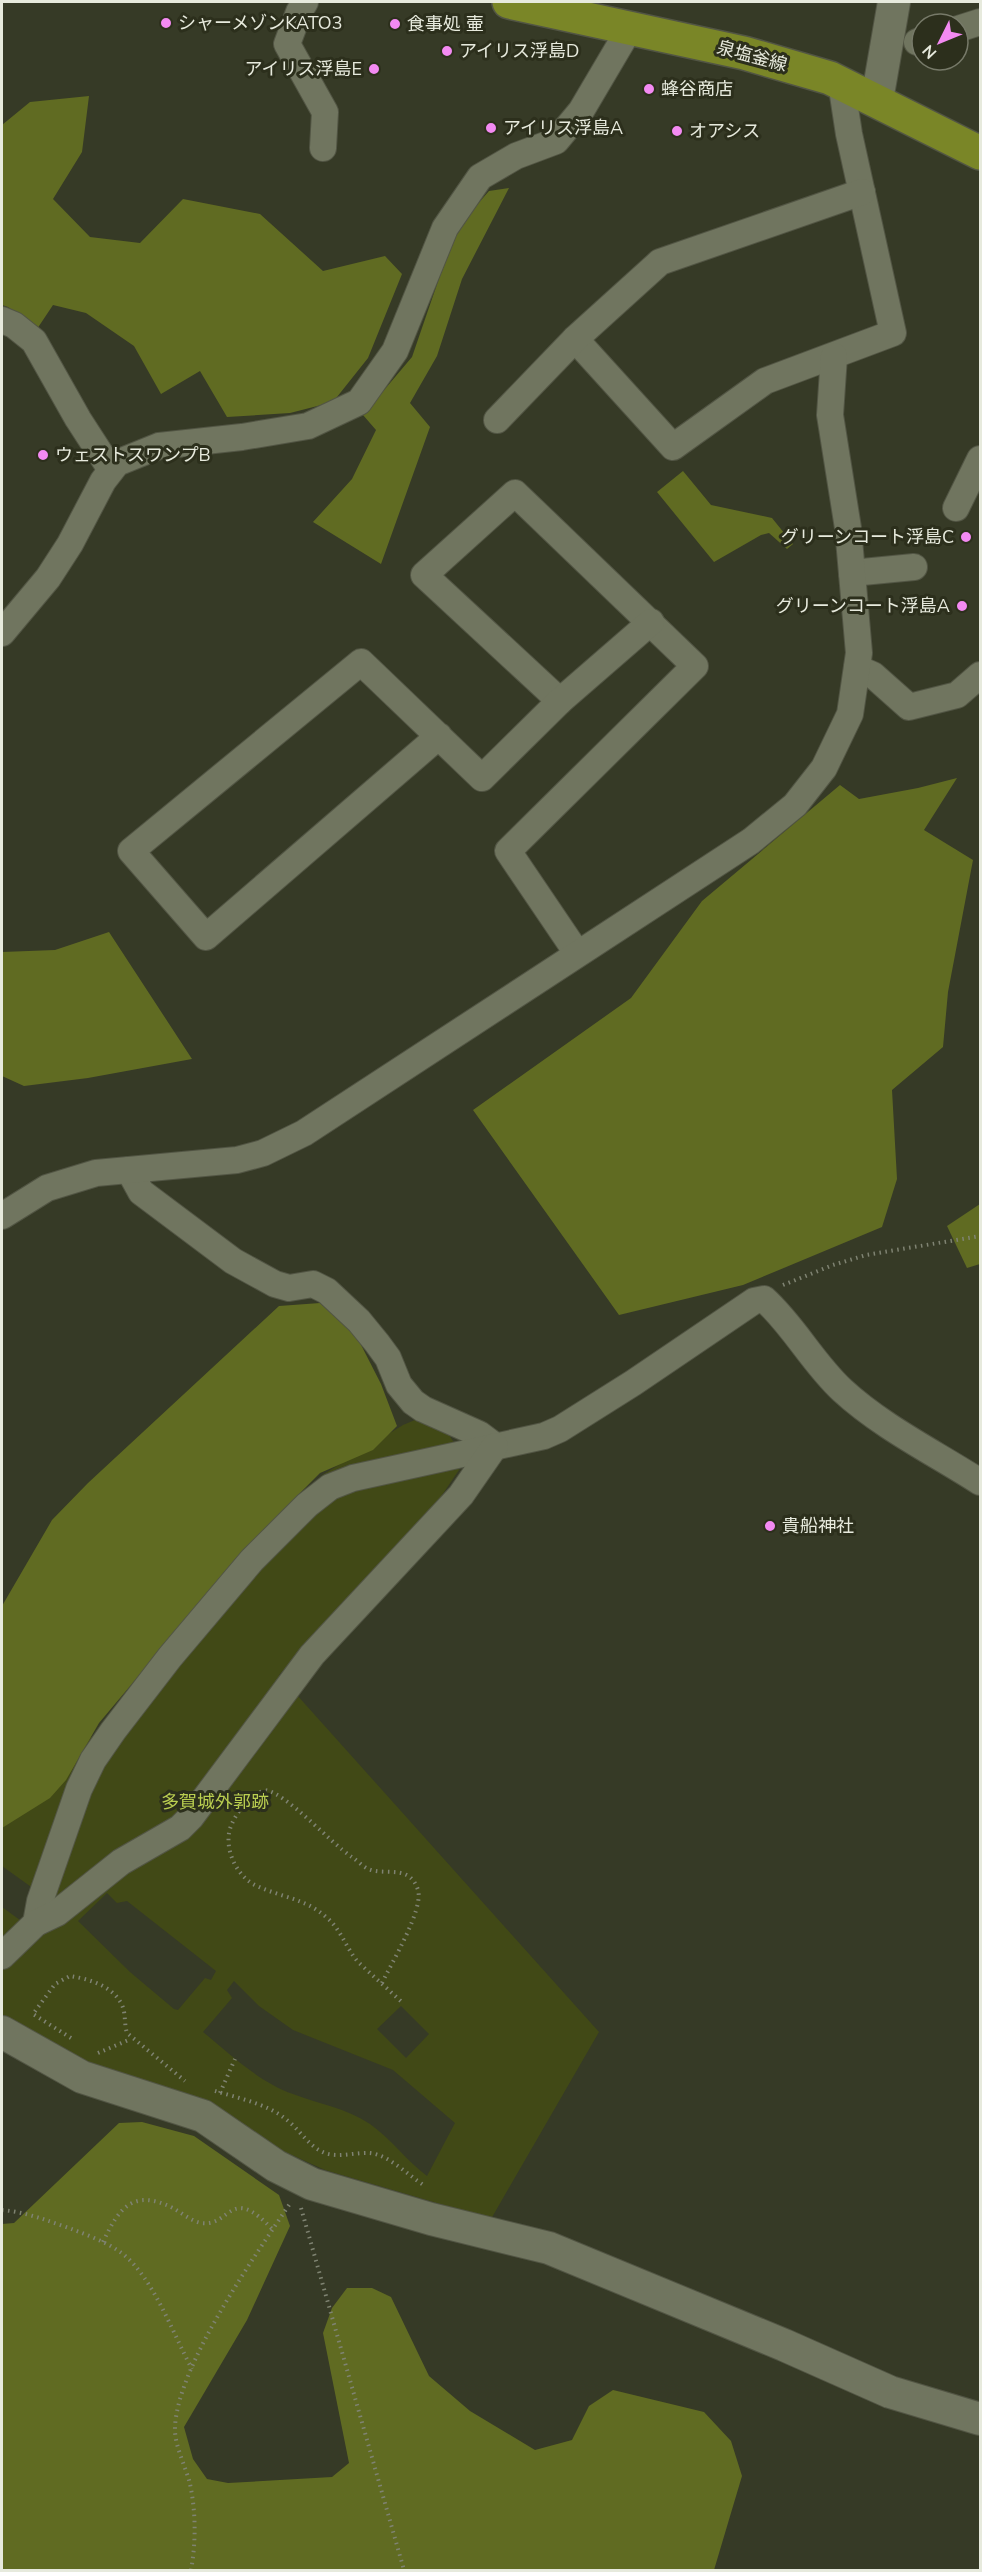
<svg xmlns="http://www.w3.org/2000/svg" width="982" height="2572" viewBox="0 0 982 2572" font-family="'Nunito Sans','Noto Sans JP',sans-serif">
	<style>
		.green { fill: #414916; fill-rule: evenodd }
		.forest { fill: #606b22 }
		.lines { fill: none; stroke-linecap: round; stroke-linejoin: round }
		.minor-casing { stroke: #525544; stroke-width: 28 }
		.tertiary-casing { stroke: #525544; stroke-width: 34 }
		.primary-casing { stroke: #525544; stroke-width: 36 }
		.path { stroke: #7f8372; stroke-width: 4; stroke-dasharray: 1.5 4.5; stroke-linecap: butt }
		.minor { stroke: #70755f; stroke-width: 26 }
		.tertiary { stroke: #70755f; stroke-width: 32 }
		.primary { stroke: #7a8627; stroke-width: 33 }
		.poi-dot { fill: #f38af2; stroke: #2c2f1c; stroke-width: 2 }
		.labels { text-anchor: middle; stroke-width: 6; stroke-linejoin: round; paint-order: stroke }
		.poi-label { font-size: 18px; fill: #e7eadd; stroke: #2c2f1c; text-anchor: start }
		.street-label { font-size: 18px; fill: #e7eadd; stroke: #2c2f1c }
		.park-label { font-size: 18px; fill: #bace50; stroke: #2c2f1c }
	</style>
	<rect width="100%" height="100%" fill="#363a26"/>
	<path class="green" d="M 422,1417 L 448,1433 L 465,1461 L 438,1501 L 279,1675 L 599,2032 L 491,2219 L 325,2170 L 281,2150 L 212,2105 L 105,2070 L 60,2051 L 2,2015 L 2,1907 L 24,1923 L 34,1889 L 2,1866 L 2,1791 L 101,1731 L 244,1553 L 324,1474 L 403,1425 ZM 107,1893 L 117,1903 L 127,1901 L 216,1971 L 211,1980 L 205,1978 L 178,2010 L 174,2009 L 130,1972 L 78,1921 ZM 234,1981 L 259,2006 L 293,2030 L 393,2070 L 455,2123 L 427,2176 C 407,2161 391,2139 370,2124 C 346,2108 319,2104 293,2094 C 259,2082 231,2055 203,2032 L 232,1998 L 227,1990 ZM 401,2006 L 429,2034 L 406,2058 L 377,2029 Z"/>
	<g class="forest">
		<polygon points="89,96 82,152 53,199 90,237 140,243 183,199 260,214 323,271 385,256 402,274 368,358 333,402 290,413 227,417 200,371 161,394 134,346 86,313 53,305 37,329 8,307 2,305 2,125 30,102"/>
		<polygon points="509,188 462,279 437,356 410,403 430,427 381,564 313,522 352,479 376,430 363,415 412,357 456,229 489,191"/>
		<polygon points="683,471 711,505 772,518 793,544 787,549 769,533 761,535 714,562 657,492"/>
		<polygon points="957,778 924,830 973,860 948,992 943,1047 892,1090 897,1179 882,1227 743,1285 619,1315 473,1110 631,998 702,901 840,785 859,799 918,788"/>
		<polygon points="109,932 192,1059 88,1078 24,1086 2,1076 2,952 55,950"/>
		<polygon points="980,1204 980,1264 967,1268 947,1226"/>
		<polygon points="320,1303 357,1337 381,1384 397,1426 373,1450 320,1473 252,1541 99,1723 66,1780 50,1798 2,1828 2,1606 52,1520 88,1483 279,1306"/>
		<polygon points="142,2122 194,2136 279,2195 290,2226 247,2320 184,2427 193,2459 207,2479 228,2483 332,2477 349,2463 323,2333 332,2308 347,2288 372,2288 391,2297 429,2376 470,2411 535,2450 572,2440 589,2406 613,2390 704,2412 731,2441 742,2476 714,2570 2,2570 2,2224 14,2223 119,2123"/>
	</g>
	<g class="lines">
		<defs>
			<g id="minor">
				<polyline points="305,2 299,12 287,44 325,112 323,148"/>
				<polyline points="958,29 980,22"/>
				<polyline points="917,42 922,40"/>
				<polyline points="2,320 14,325 34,341 78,419 111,470"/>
				<polyline points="575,339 673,447 765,381 893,333 849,134 841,82"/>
				<polyline points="497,420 575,339 660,262 862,192"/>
				<polyline points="956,508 980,459"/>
				<polyline points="852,573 914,567"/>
				<polyline points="2,633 48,578 70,544 103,481 117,463 159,446 242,437 308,426 359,402 395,351 445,228 480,177 516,156 556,141 581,111 630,28"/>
				<polyline points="857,668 873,675 909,707 957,695 980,675"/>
				<polyline points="560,701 424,575 515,493 695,666 508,851 577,953"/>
				<polyline points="439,736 206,937 131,851 361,662 482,778 560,701 651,622"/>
				<polyline points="129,1170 141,1192 233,1261 275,1284 289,1288 313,1284 327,1291 359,1321 377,1343 388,1358 399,1385 413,1402 423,1409 479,1434 495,1446"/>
				<polyline points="2,1216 47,1188 96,1173 237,1160 263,1153 304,1133 751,841 795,805 824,768 850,714 859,653 848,528 830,415 834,356"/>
				<path d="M 36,1923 L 40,1901 L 79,1789 L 93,1760 L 113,1731 L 170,1657 L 252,1560 L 307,1505 L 330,1487 L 353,1478 L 544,1436 L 560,1429 L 633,1383 L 754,1301 L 764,1299 C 794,1326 812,1362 842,1390 C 882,1427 935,1453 980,1482"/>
				<polyline points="2,1956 36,1923 57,1913 121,1862 180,1828 191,1817 312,1655 461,1495 495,1446"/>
			</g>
			<g id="tertiary">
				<polyline points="877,100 894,2"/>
				<polyline points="2,2032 82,2077 203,2116 276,2166 312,2184 431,2219 549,2248 784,2345 890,2392 980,2419"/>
			</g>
			<polyline id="primary" points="509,2 744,53 830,78 980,153"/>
		</defs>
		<use href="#minor" class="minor-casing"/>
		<use href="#tertiary" class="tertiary-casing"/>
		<use href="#primary" class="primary-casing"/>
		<g class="path">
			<polyline points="783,1285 833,1265 866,1255 980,1236"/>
			<path d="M 382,1983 C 391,1964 424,1909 418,1890 C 410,1865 389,1875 371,1870 C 364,1868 358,1861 352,1857 C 329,1842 288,1794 265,1790 C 251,1795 236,1812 231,1826 C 223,1846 235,1875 255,1885 C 279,1897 305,1898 326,1917 C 341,1929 346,1948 358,1962 L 404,2004"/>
			<path d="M 71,2038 L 33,2014 L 55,1984 L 70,1976 C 89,1979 113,1986 122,2005 C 126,2014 124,2024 127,2033 L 185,2081"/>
			<polyline points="98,2053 131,2039"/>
			<path d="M 215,2091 C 238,2098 268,2104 287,2120 C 300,2130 309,2147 325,2153 C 339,2158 356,2152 370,2153 C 389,2155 409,2176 425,2186"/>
			<polyline points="220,2093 235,2059"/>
			<polyline points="301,2208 404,2570"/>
			<path d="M 2,2210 C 25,2212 46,2220 69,2228 C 87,2235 107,2242 123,2254 C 154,2279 173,2334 192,2369"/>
			<path d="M 103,2242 C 119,2208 133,2188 173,2208 C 182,2213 191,2221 201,2223 C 232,2227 229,2183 273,2230"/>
			<path d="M 191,2570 C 196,2543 196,2512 190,2484 C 186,2467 174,2445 175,2427 C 178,2364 255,2256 291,2202"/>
		</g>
		<use href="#minor" class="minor"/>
		<use href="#tertiary" class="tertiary"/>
		<use href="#primary" class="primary"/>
	</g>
	<g class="poi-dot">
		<circle cx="166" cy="23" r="6"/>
		<circle cx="395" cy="24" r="6"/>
		<circle cx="447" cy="51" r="6"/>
		<circle cx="374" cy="69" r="6"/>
		<circle cx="649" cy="89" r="6"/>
		<circle cx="491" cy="128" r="6"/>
		<circle cx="677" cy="131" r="6"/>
		<circle cx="43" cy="455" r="6"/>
		<circle cx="966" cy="537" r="6"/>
		<circle cx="962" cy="606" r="6"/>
		<circle cx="770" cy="1526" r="6"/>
	</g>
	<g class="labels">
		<g class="poi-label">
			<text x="178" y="29">シャーメゾンKATO3</text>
			<text x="407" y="30">食事処 壷</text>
			<text x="459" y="57">アイリス浮島D</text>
			<text x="362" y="75" text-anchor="end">アイリス浮島E</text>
			<text x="661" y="95">蜂谷商店</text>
			<text x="503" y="134">アイリス浮島A</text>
			<text x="689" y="137">オアシス</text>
			<text x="55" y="461">ウェストスワンプB</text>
			<text x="954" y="543" text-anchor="end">グリーンコート浮島C</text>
			<text x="950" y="612" text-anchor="end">グリーンコート浮島A</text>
			<text x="782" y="1532">貴船神社</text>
		</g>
		<g class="street-label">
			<text transform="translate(752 56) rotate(15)" y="6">泉塩釜線</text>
		</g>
		<g class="park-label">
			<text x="215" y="1808">多賀城外郭跡</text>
		</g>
	</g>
	<rect width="982" height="2572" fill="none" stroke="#e7eadd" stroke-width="6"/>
	<g transform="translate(940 42) rotate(227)"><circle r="28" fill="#2c2f1c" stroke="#777a69" stroke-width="1.5"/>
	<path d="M0-4.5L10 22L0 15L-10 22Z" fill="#f38af2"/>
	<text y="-9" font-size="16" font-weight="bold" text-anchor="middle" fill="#e7eadd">N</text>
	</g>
</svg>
